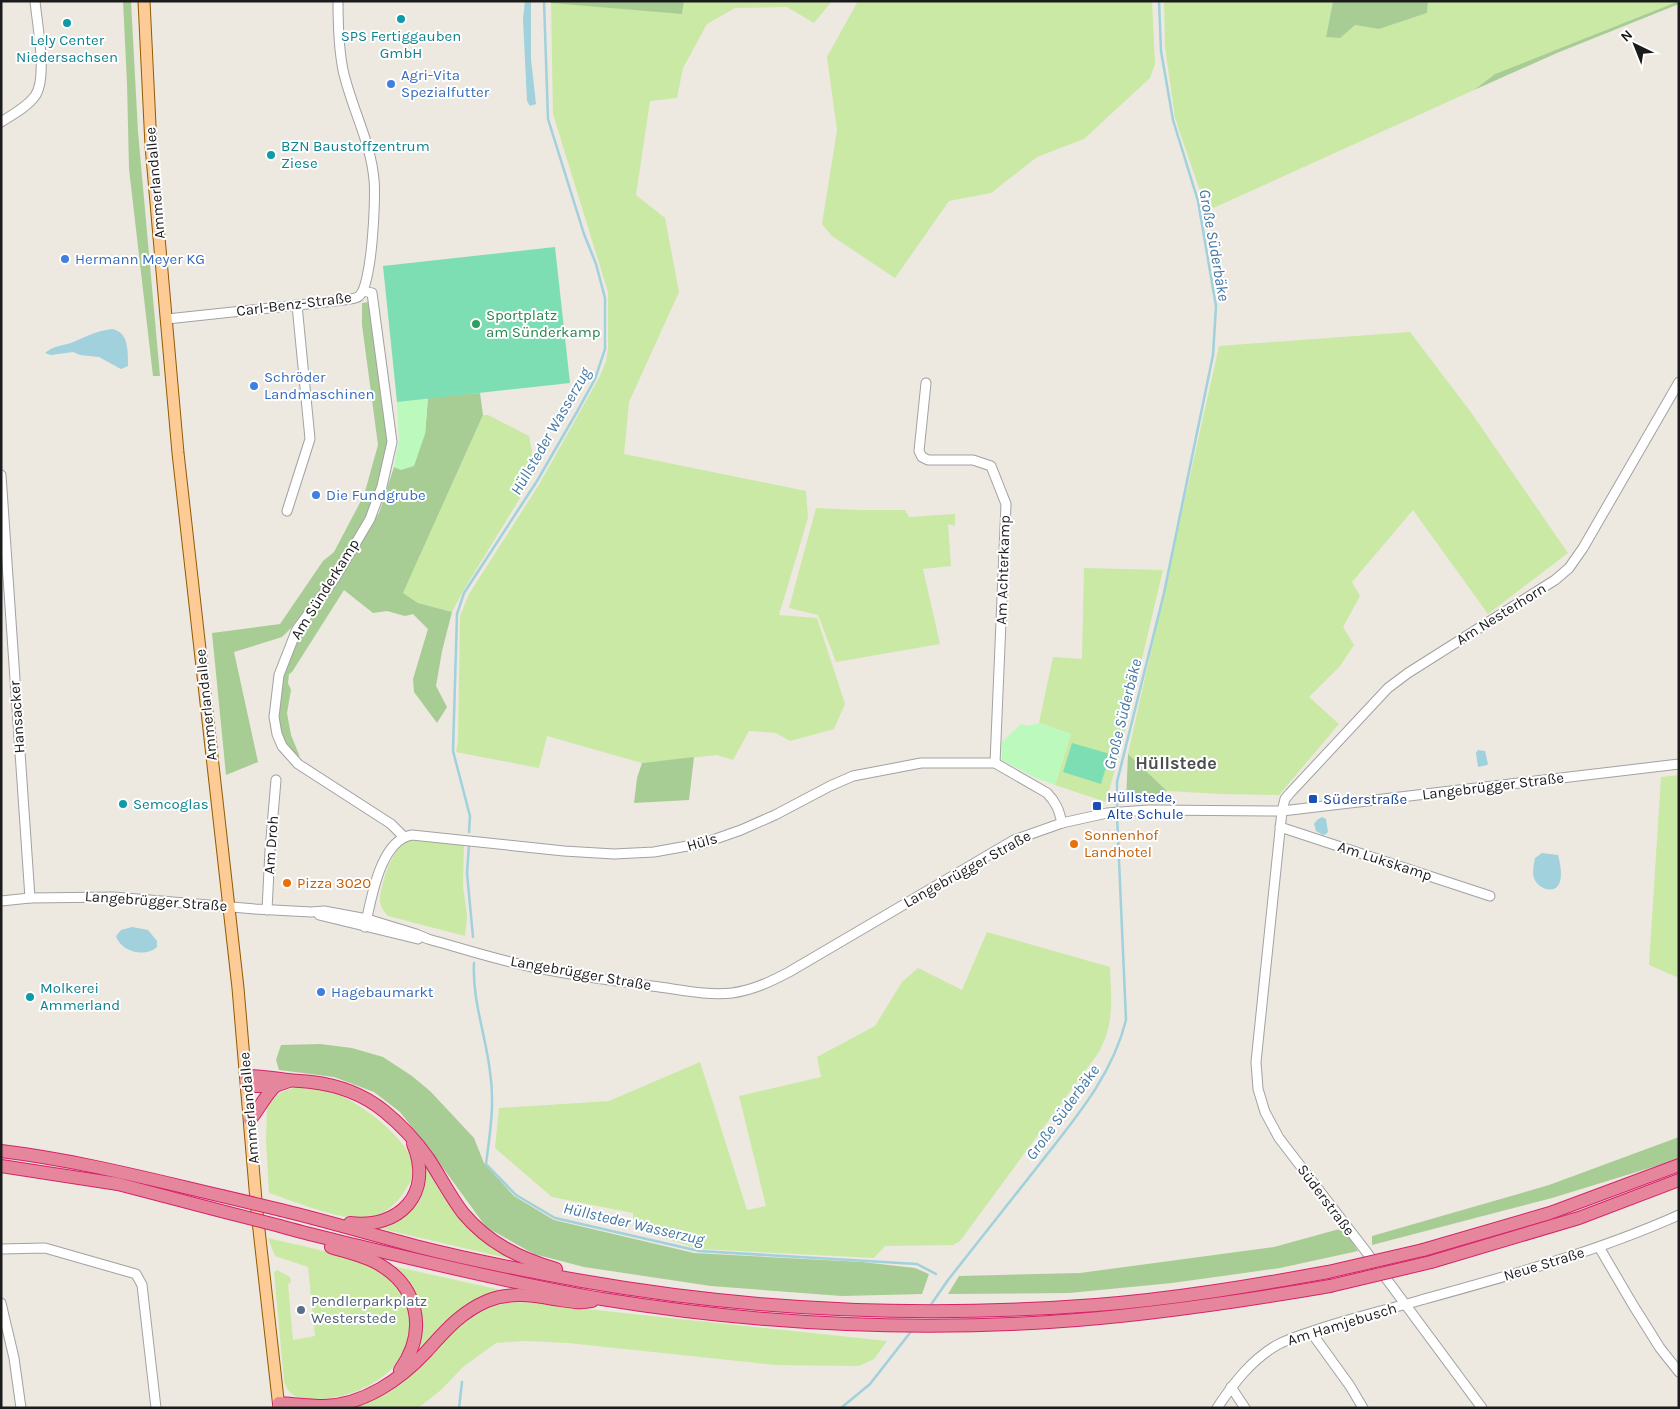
<svg xmlns="http://www.w3.org/2000/svg" width="1680" height="1409" viewBox="0 0 1680 1409" font-family="Karla,sans-serif">
	<style>
		.grass { fill: #cae9a5 }
		.forest { fill: #a8cd94 }
		.park { fill: #bbf9bd }
		.pitch { fill: #7ddeb3 }
		.water { fill: #a0d1dc }
		.lines { fill: none; stroke-linecap: round; stroke-linejoin: round }
		.stream { stroke: #a0d1dc; stroke-width: 2.5 }
		.minor-casing { stroke: #a2a2a2; stroke-width: 11 }
		.major-casing { stroke: #925a00; stroke-width: 13 }
		.highway-casing { stroke: #d62269; stroke-width: 14 }
		.minor { stroke: #fff; stroke-width: 9 }
		.major { stroke: #fccb96; stroke-width: 11 }
		.highway { stroke: #e6869d; stroke-width: 12 }
		.highway-bridge-casing { stroke: #d62269; stroke-width: 14; stroke-linecap: butt }
		.highway-bridge { stroke: #e6869d; stroke-width: 12 }
		.culture-dot { fill: #0f9aa8; stroke: #fff; stroke-width: 2 }
		.shop-dot { fill: #3f7fe0; stroke: #fff; stroke-width: 2 }
		.leisure-dot { fill: #2e9e5b; stroke: #fff; stroke-width: 2 }
		.transit-dot { fill: #1a4fb4; stroke: #fff; stroke-width: 2 }
		.food-dot { fill: #e8710a; stroke: #fff; stroke-width: 2 }
		.service-dot { fill: #5c6f8a; stroke: #fff; stroke-width: 2 }
		.labels { text-anchor: middle; stroke-width: 4; stroke-linejoin: round; paint-order: stroke }
		.culture-label { font-size: 15px; fill: #0d838f; stroke: #fff; text-anchor: start }
		.shop-label { font-size: 15px; fill: #366cbe; stroke: #fff; text-anchor: start }
		.street-label { font-size: 15px; fill: #1b1b1b; stroke: #fff }
		.leisure-label { font-size: 15px; fill: #27864d; stroke: #fff; text-anchor: start }
		.transit-label { font-size: 15px; fill: #164399; stroke: #fff; text-anchor: start }
		.food-label { font-size: 15px; fill: #c56008; stroke: #fff; text-anchor: start }
		.service-label { font-size: 15px; fill: #4e5e75; stroke: #fff; text-anchor: start }
		.water-label { font-size: 16px; font-style: italic; fill: #4579a2; stroke: #fff }
		.quarter-label { font-size: 18px; font-weight: bold; fill: #4e4e4e; stroke: #fff }
	</style>
	<rect width="100%" height="100%" fill="#ede8e0"/>
	<g class="grass">
		<polygon points="684,1 832,1 814,23 787,7 735,8 707,24 683,68 677,98 650,101 636,195 665,218 679,292 629,402 624,454 806,491 808,518 779,615 817,618 845,704 834,729 790,741 776,733 749,731 733,760 717,755 642,763 547,736 539,768 456,752 458,741 460,616 469,594 540,483 600,376 606,361 608,348 608,292 553,114 551,3 682,13"/>
		<polygon points="858,1 1152,1 1155,64 1150,78 1084,139 1037,157 991,193 949,201 895,278 832,236 822,224 837,130 827,57"/>
		<polygon points="1164,1 1333,1 1326,37 1355,25 1379,29 1427,13 1428,1 1679,1 1495,74 1474,90 1211,209 1202,197 1175,118 1165,47"/>
		<polygon points="1410,332 1470,411 1568,553 1488,614 1413,510 1352,582 1360,596 1343,627 1354,645 1340,666 1309,697 1339,724 1279,795 1221,794 1167,791 1128,754 1219,346"/>
		<polygon points="483,415 488,415 529,436 536,472 463,591 452,612 418,603 403,593"/>
		<polygon points="816,508 860,510 905,510 909,517 955,514 955,526 948,524 951,566 923,569 940,644 836,662 818,615 789,608"/>
		<polygon points="1084,568 1163,570 1120,751 1106,802 1055,785 1071,734 1039,723 1053,657 1082,659"/>
		<polygon points="1679,775 1679,978 1649,965 1661,777"/>
		<path d="M 416,839 L 464,842 L 463,886 L 467,916 L 465,936 L 388,916 C 384,911 381,908 380,902 C 379,889 392,849 405,842 C 408,840 413,840 416,839 Z"/>
		<path d="M 987,932 L 1110,967 C 1111,1000 1115,1021 1099,1052 L 960,1241 L 953,1245 L 885,1246 L 874,1258 L 699,1249 L 634,1228 L 633,1213 L 552,1197 L 495,1148 L 499,1108 L 609,1101 L 700,1062 L 747,1210 L 766,1206 L 739,1096 L 821,1077 L 817,1057 L 875,1026 L 902,982 L 918,968 L 962,990 Z"/>
		<path d="M 302,1086 C 312,1088 323,1088 332,1092 C 357,1100 415,1142 414,1171 C 413,1179 406,1189 402,1195 C 391,1210 379,1217 361,1218 C 337,1219 293,1201 269,1193 L 266,1141 L 267,1108 L 276,1096 L 286,1090 Z"/>
		<path d="M 421,1157 C 448,1203 466,1234 515,1260 L 378,1228 L 387,1225 L 405,1215 Z"/>
		<path d="M 268,1238 C 299,1246 355,1255 381,1272 C 394,1281 403,1293 407,1308 C 424,1361 367,1397 321,1399 C 313,1399 303,1400 295,1396 C 289,1393 286,1387 284,1381 L 274,1272 L 277,1270 L 290,1277 L 291,1282 L 288,1284 L 293,1340 L 315,1336 L 308,1267 L 275,1256 Z"/>
		<polygon points="386,1264 397,1267 501,1290 490,1294 409,1364 420,1319"/>
		<polygon points="542,1302 577,1308 887,1341 874,1359 859,1366 775,1365 568,1343 526,1341 496,1343 463,1367 441,1390 418,1408 349,1408 368,1402 399,1386 466,1319 484,1309 506,1303"/>
	</g>
	<g class="forest">
		<polygon points="123,1 131,1 138,132 160,376 153,376 129,169 127,83"/>
		<polygon points="550,1 684,1 682,14 551,3"/>
		<polygon points="1333,1 1428,1 1427,13 1379,29 1355,25 1340,38 1326,37"/>
		<polygon points="1679,1 1679,4 1557,53 1474,90 1495,74"/>
		<polygon points="370,302 388,441 373,502 355,536 332,573 292,627 282,637 234,652 258,762 226,775 212,633 280,624 323,561 334,552 364,495 378,445 362,325 362,303"/>
		<polygon points="480,393 483,415 403,593 418,603 452,612 442,651 436,686 447,707 437,723 414,692 413,679 428,629 413,614 405,616 387,611 373,613 344,590 292,672 289,674 288,683 291,690 287,713 291,735 300,757 288,747 281,734 279,713 281,682 300,635 334,586 379,513 394,467 401,469 425,434 428,397"/>
		<polygon points="1128,754 1167,791 1146,799 1126,801"/>
		<polygon points="694,757 689,800 634,803 637,778 642,763"/>
		<polygon points="320,1044 352,1048 383,1057 412,1076 430,1091 474,1138 484,1163 514,1196 554,1220 694,1253 862,1262 915,1268 929,1274 922,1294 842,1296 711,1286 584,1267 534,1254 486,1227 435,1157 400,1112 374,1092 334,1077 279,1070 276,1060 281,1045"/>
		<polygon points="1679,1137 1679,1159 1552,1198 1372,1245 1372,1236 1549,1185"/>
		<polygon points="1343,1228 1358,1251 1280,1268 1172,1283 1069,1293 948,1294 959,1276 1080,1273 1274,1247"/>
	</g>
	<g class="park">
		<polygon points="428,397 425,434 414,466 401,470 394,467 399,440 397,402"/>
		<polygon points="1039,723 1071,734 1055,785 1034,777 1002,760 1002,742 1021,724 1028,726"/>
	</g>
	<g class="pitch">
		<polygon points="555,247 570,383 397,402 383,266"/>
		<polygon points="1072,743 1110,754 1101,784 1063,772"/>
	</g>
	<g class="water">
		<polygon points="525,1 531,1 531,59 536,104 530,106 527,101 523,19"/>
		<path d="M 112,329 C 129,332 128,352 128,366 L 121,369 L 99,357 L 80,355 L 73,352 L 51,355 L 45,353 C 53,346 61,346 71,343 C 86,337 95,331 112,329 Z"/>
		<polygon points="1478,750 1485,751 1488,764 1487,765 1478,767 1476,753"/>
		<polygon points="1322,817 1326,819 1328,832 1326,834 1323,835 1316,831 1314,824 1317,820"/>
		<path d="M 1542,853 L 1558,855 C 1560,863 1563,876 1559,884 C 1554,895 1537,888 1534,878 C 1532,872 1534,864 1535,858 Z"/>
		<path d="M 132,927 L 148,930 L 157,941 L 157,947 C 145,958 121,952 116,936 L 121,930 Z"/>
	</g>
	<g class="lines">
		<g class="stream">
			<polyline points="1117,810 1117,782 1164,593 1213,355 1216,306 1198,201 1173,120 1161,51 1159,1"/>
			<polyline points="469,832 470,816 453,751 457,614 464,593 537,481 578,410 595,379 605,349 605,298 596,264 584,234 548,119 544,1"/>
			<polyline points="469,844 467,873 473,937"/>
			<path d="M 474,963 C 472,1000 486,1036 490,1072 C 495,1103 490,1133 486,1164 L 516,1195 L 555,1218 L 699,1251 L 917,1264 L 936,1274"/>
			<path d="M 930,1306 L 948,1280 C 978,1242 1008,1204 1038,1166 C 1073,1121 1112,1077 1126,1020 L 1117,815"/>
			<polyline points="459,1408 462,1382"/>
			<polyline points="841,1408 870,1384 913,1329"/>
		</g>
		<defs>
			<g id="minor">
				<path d="M 1,122 C 12,115 27,107 35,96 C 48,78 37,24 35,1"/>
				<polyline points="363,291 372,293 392,442 382,486 370,519 335,578 297,629 279,675 274,717 277,734 282,746 298,764 391,824 403,836"/>
				<path d="M 167,319 L 344,300 C 349,299 356,299 359,296 C 372,287 376,197 374,180 C 371,142 351,107 343,70 C 339,50 338,21 338,1"/>
				<polyline points="926,383 919,451 922,457 928,460 973,460 991,466 1006,504 995,763"/>
				<polyline points="1,475 30,898"/>
				<polyline points="287,511 310,439 297,305"/>
				<polyline points="1280,827 1490,896"/>
				<path d="M 1,901 L 30,898 L 114,897 L 255,909 L 311,912 L 324,911 L 367,919 L 416,934 L 428,939 C 461,948 494,959 528,966 C 569,975 610,980 652,986 C 678,989 706,996 732,993 C 753,990 770,982 789,972 L 1014,840 L 1062,823 L 1107,813 L 1149,810 L 1282,811 L 1679,764"/>
				<polyline points="267,910 270,850 276,780"/>
				<polyline points="319,915 418,939"/>
				<path d="M 365,927 C 371,900 380,840 412,835 L 564,851 L 614,854 L 654,852 L 704,843 L 741,830 L 775,815 L 830,786 L 853,776 L 921,763 L 995,763 L 1047,793 C 1056,802 1059,810 1062,823"/>
				<polyline points="1599,1247 1633,1305 1660,1348 1679,1372"/>
				<polyline points="1,1249 45,1248 136,1274 142,1285 156,1408"/>
				<polyline points="1,1303 14,1358 21,1408"/>
				<polyline points="1311,1332 1350,1386 1363,1408"/>
				<polyline points="1231,1387 1245,1408"/>
				<path d="M 1217,1408 C 1233,1384 1251,1360 1277,1345 C 1290,1338 1304,1334 1319,1329 C 1352,1318 1386,1310 1421,1300 C 1508,1276 1596,1252 1679,1215"/>
				<polyline points="1482,1408 1368,1254 1279,1138 1265,1112 1258,1089 1256,1062 1282,811 1285,799 1290,793 1388,688 1408,673 1555,580 1569,568 1583,548 1679,382"/>
			</g>
			<polyline id="major" points="144,1 151,146 178,453 238,988 257,1212 279,1408"/>
			<g id="highway">
				<path d="M 246,1076 C 261,1076 274,1078 288,1080 C 295,1081 303,1081 311,1082 C 337,1085 363,1094 384,1111 C 400,1124 416,1141 428,1158 C 440,1176 450,1196 463,1213 C 488,1243 519,1258 556,1269"/>
				<polyline points="247,1086 275,1086 289,1081"/>
				<path d="M 250,1120 C 259,1109 265,1096 275,1086"/>
				<path d="M 1,1151 C 76,1160 149,1179 222,1196"/>
				<polyline points="1,1166 118,1184 225,1212"/>
				<path d="M 281,1210 C 326,1221 370,1234 415,1246 C 470,1260 526,1271 582,1281 C 752,1311 924,1318 1096,1305 C 1174,1299 1251,1286 1328,1272"/>
				<path d="M 350,1223 C 400,1229 434,1193 413,1144"/>
				<path d="M 280,1226 C 307,1234 335,1240 363,1247 C 442,1266 522,1285 602,1299 C 749,1323 901,1331 1049,1322 C 1144,1316 1237,1302 1330,1286"/>
				<path d="M 331,1247 C 346,1252 361,1255 375,1262 C 419,1285 428,1331 400,1370"/>
				<polyline points="1423,1250 1550,1213 1679,1165"/>
				<polyline points="1431,1262 1579,1218 1679,1180"/>
				<path d="M 279,1403 C 294,1404 309,1406 324,1406 C 364,1405 401,1379 426,1352 C 445,1331 461,1312 487,1301 C 509,1292 532,1295 554,1299 C 568,1301 579,1304 592,1301"/>
			</g>
		</defs>
		<use href="#minor" class="minor-casing"/>
		<use href="#major" class="major-casing"/>
		<use href="#highway" class="highway-casing"/>
		<use href="#minor" class="minor"/>
		<use href="#major" class="major"/>
		<use href="#highway" class="highway"/>
		<defs>
			<g id="highway-bridge">
				<polyline points="222,1196 281,1210"/>
				<polyline points="225,1212 280,1226"/>
				<polyline points="1328,1272 1423,1250"/>
				<polyline points="1330,1286 1431,1262"/>
			</g>
		</defs>
		<use href="#highway-bridge" class="highway-bridge-casing"/>
		<use href="#highway-bridge" class="highway-bridge"/>
	</g>
	<g class="culture-dot">
		<circle cx="401" cy="19" r="5"/>
		<circle cx="67" cy="23" r="5"/>
		<circle cx="271" cy="155" r="5"/>
		<circle cx="123" cy="804" r="5"/>
		<circle cx="30" cy="997" r="5"/>
	</g>
	<g class="shop-dot">
		<circle cx="391" cy="84" r="5"/>
		<circle cx="65" cy="259" r="5"/>
		<circle cx="254" cy="386" r="5"/>
		<circle cx="316" cy="495" r="5"/>
		<circle cx="321" cy="992" r="5"/>
	</g>
	<circle class="leisure-dot" cx="476" cy="324" r="5"/>
	<g class="transit-dot">
		<rect x="1308" y="794" width="10" height="10" rx="2.5"/>
		<rect x="1092" y="801" width="10" height="10" rx="2.5"/>
	</g>
	<g class="food-dot">
		<circle cx="1074" cy="844" r="5"/>
		<circle cx="287" cy="883" r="5"/>
	</g>
	<circle class="service-dot" cx="301" cy="1310" r="5"/>
	<g class="labels">
		<g class="culture-label">
			<text x="401" y="41" text-anchor="middle">SPS Fertiggauben<tspan x="401" dy="17">GmbH</tspan></text>
			<text x="67" y="45" text-anchor="middle">Lely Center<tspan x="67" dy="17">Niedersachsen</tspan></text>
			<text x="281" y="151">BZN Baustoffzentrum<tspan x="281" dy="17">Ziese</tspan></text>
			<text x="133" y="809">Semcoglas</text>
			<text x="40" y="993">Molkerei<tspan x="40" dy="17">Ammerland</tspan></text>
		</g>
		<g class="shop-label">
			<text x="401" y="80">Agri-Vita<tspan x="401" dy="17">Spezialfutter</tspan></text>
			<text x="75" y="264">Hermann Meyer KG</text>
			<text x="264" y="382">Schröder<tspan x="264" dy="17">Landmaschinen</tspan></text>
			<text x="326" y="500">Die Fundgrube</text>
			<text x="331" y="997">Hagebaumarkt</text>
		</g>
		<g class="street-label">
			<text transform="translate(155 183) rotate(-95)" y="5">Ammerlandallee</text>
			<text transform="translate(294 304) rotate(-7)" y="5">Carl-Benz-Straße</text>
			<text transform="translate(1003 570) rotate(-88)" y="5">Am Achterkamp</text>
			<text transform="translate(325 589) rotate(-58)" y="5">Am Sünderkamp</text>
			<text transform="translate(1501 614) rotate(-32)" y="5">Am Nesterhorn</text>
			<text transform="translate(206 705) rotate(-96)" y="5">Ammerlandallee</text>
			<text transform="translate(17 717) rotate(-94)" y="5">Hansacker</text>
			<text transform="translate(1493 786) rotate(-7)" y="5">Langebrügger Straße</text>
			<text transform="translate(702 842) rotate(-16)" y="5">Hüls</text>
			<text transform="translate(271 845) rotate(-86)" y="5">Am Droh</text>
			<text transform="translate(1385 861) rotate(18)" y="5">Am Lukskamp</text>
			<text transform="translate(967 869) rotate(-29)" y="5">Langebrügger Straße</text>
			<text transform="translate(156 901) rotate(4)" y="5">Langebrügger Straße</text>
			<text transform="translate(581 973) rotate(10)" y="5">Langebrügger Straße</text>
			<text transform="translate(249 1108) rotate(-95)" y="5">Ammerlandallee</text>
			<text transform="translate(1326 1200) rotate(53)" y="5">Süderstraße</text>
			<text transform="translate(1544 1264) rotate(-17)" y="5">Neue Straße</text>
			<text transform="translate(1342 1324) rotate(-17)" y="5">Am Hamjebusch</text>
		</g>
		<g class="leisure-label">
			<text x="486" y="320">Sportplatz<tspan x="486" dy="17">am Sünderkamp</tspan></text>
		</g>
		<g class="transit-label">
			<text x="1107" y="802">Hüllstede,<tspan x="1107" dy="17">Alte Schule</tspan></text>
			<text x="1323" y="804">Süderstraße</text>
		</g>
		<g class="food-label">
			<text x="1084" y="840">Sonnenhof<tspan x="1084" dy="17">Landhotel</tspan></text>
			<text x="297" y="888">Pizza 3020</text>
		</g>
		<g class="service-label">
			<text x="311" y="1306">Pendlerparkplatz<tspan x="311" dy="17">Westerstede</tspan></text>
		</g>
		<g class="water-label">
			<text transform="translate(1215 245) rotate(80)" y="6">Große Süderbäke</text>
			<text transform="translate(550 431) rotate(-60)" y="6">Hüllsteder Wasserzug</text>
			<text transform="translate(1122 714) rotate(-76)" y="6">Große Süderbäke</text>
			<text transform="translate(1062 1112) rotate(-54)" y="6">Große Süderbäke</text>
			<text transform="translate(634 1223) rotate(13)" y="6">Hüllsteder Wasserzug</text>
		</g>
		<g class="quarter-label">
			<text x="1176" y="769">Hüllstede</text>
		</g>
	</g>
	<rect width="1680" height="1409" fill="none" stroke="#1b1b1b" stroke-width="5"/>
	<g transform="translate(1635 45) rotate(317)" stroke="#ffffff" stroke-width="4" paint-order="stroke">
	<path d="M0-4L9 19L0 12L-9 19Z" fill="#1b1b1b"/>
	<text y="-8" font-size="14" font-weight="bold" text-anchor="middle" fill="#1b1b1b">N</text>
	</g>
</svg>
